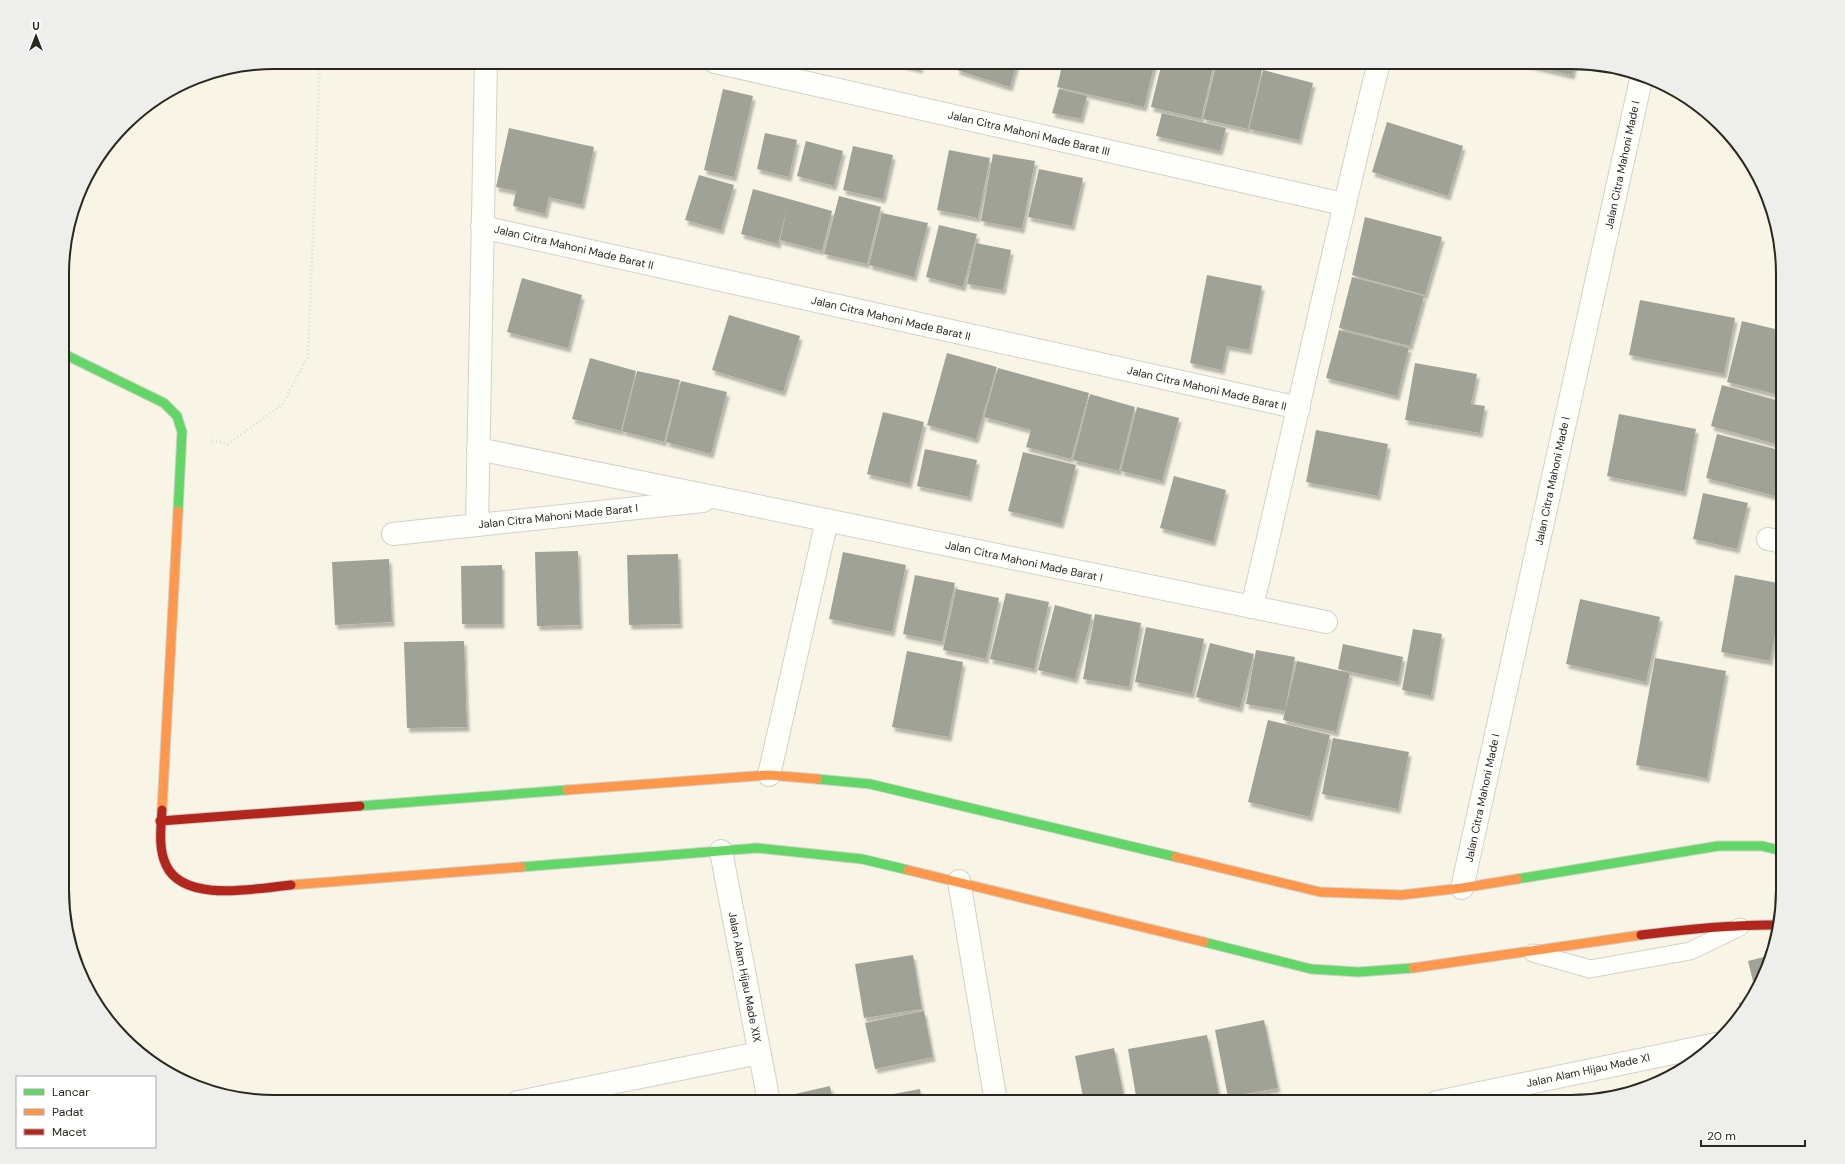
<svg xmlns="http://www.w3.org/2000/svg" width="1845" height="1164" viewBox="0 0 1845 1164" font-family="'DM Sans',sans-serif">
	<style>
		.building { fill: #a1a297; filter: url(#shadow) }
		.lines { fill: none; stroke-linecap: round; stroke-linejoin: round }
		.lane-casing { stroke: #d3d1c7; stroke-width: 19 }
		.street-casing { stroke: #d3d1c7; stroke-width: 24 }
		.fast-casing { stroke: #d3d1c7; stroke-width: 11 }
		.slow-casing { stroke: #d3d1c7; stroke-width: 11 }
		.jam-casing { stroke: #d3d1c7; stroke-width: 11 }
		.path { stroke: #d9d9d5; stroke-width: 2.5; stroke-dasharray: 1 3; stroke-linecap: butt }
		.lane { stroke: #fefefb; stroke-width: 17 }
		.street { stroke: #fefefb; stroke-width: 22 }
		.fast { stroke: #63d668; stroke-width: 9 }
		.slow { stroke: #ff974d; stroke-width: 9 }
		.jam { stroke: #b3261e; stroke-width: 9 }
		.labels { text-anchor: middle; stroke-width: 4; stroke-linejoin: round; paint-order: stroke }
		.street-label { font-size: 11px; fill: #29271e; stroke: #fff }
		.rim { fill: none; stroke: #29271e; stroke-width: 2 }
	</style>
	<defs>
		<filter id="shadow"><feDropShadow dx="2.5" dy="4.5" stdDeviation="1" flood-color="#0004"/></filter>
	</defs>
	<rect width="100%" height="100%" fill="#f8f5e7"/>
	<g class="building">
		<polygon points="890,62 921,62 920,69"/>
		<polygon points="959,62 1017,62 1010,87 957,70"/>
		<polygon points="1063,62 1155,62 1144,107 1057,87"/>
		<polygon points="1162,62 1214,62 1201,119 1151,107"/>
		<polygon points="1217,62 1234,62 1262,70 1248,129 1203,119"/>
		<polygon points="1516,62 1571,62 1575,63 1572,75"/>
		<polygon points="1263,70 1313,83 1299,140 1249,129"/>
		<polygon points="723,89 753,96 734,177 704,170"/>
		<polygon points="1059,89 1087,96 1081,119 1052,113"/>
		<polygon points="1162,113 1226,128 1220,151 1156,136"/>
		<polygon points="1387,122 1463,146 1448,196 1372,172"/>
		<polygon points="509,128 594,147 582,205 549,197 545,214 513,206 516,191 496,187"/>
		<polygon points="765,133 797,140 789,177 757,169"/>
		<polygon points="806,141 843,151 834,186 797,176"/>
		<polygon points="853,146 893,155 883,199 843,190"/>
		<polygon points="949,150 990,158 978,218 937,210"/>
		<polygon points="993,154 1035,161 1022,229 981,221"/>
		<polygon points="1039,169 1083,178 1072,226 1028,217"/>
		<polygon points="699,175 734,185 721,230 685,220"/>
		<polygon points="753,189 832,211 822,251 780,240 788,205 778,244 741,234"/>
		<polygon points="839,196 881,207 867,264 824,254"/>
		<polygon points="882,213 928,223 914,277 869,265"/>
		<polygon points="1365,217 1442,237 1425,295 1352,275"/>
		<polygon points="939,225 977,234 963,287 926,277"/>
		<polygon points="976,243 1011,250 1003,290 967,284"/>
		<polygon points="1782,261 1783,261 1783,280 1778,279"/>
		<polygon points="1207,275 1262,286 1249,350 1227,346 1222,370 1190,363"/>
		<polygon points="1352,277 1424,296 1410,346 1339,328"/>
		<polygon points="522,278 582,295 568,348 507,332"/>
		<polygon points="1640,300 1735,318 1724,374 1629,355"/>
		<polygon points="729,315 800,336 783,392 712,370"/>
		<polygon points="1742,321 1783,331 1783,396 1727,382"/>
		<polygon points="1339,330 1409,348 1397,396 1326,378"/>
		<polygon points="947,353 997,367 976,439 927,425"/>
		<polygon points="590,358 636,371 621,431 572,419"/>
		<polygon points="1415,363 1477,374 1471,404 1485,406 1480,433 1405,420"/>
		<polygon points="998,368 1089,393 1071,459 1026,447 1031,430 984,417"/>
		<polygon points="637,371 680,380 664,442 622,431"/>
		<polygon points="681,381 727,392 711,454 666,442"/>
		<polygon points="1722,385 1783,402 1783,446 1711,426"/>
		<polygon points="1090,394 1135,407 1119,471 1073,460"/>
		<polygon points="1137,407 1179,418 1162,481 1121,471"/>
		<polygon points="883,412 924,422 909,484 867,474"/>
		<polygon points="1619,414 1696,429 1684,492 1607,476"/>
		<polygon points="1316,430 1388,444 1378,496 1306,482"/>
		<polygon points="1717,434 1783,451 1783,498 1706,478"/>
		<polygon points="925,449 977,460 969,497 917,486"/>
		<polygon points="1023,452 1076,465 1061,524 1008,511"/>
		<polygon points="1174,476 1226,490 1213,542 1160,528"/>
		<polygon points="1703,493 1748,503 1737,549 1693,539"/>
		<polygon points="578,551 580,625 537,626 535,552"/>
		<polygon points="843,552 906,565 892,632 829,619"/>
		<polygon points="678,554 680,624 629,625 627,555"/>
		<polygon points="389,559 392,622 335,625 332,562"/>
		<polygon points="502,565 502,624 462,624 461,566"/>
		<polygon points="915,575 955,583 942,642 903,634"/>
		<polygon points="1735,575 1783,584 1783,592 1770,661 1721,652"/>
		<polygon points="956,589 999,598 986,659 943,650"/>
		<polygon points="1006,593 1049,602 1034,669 990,659"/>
		<polygon points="1580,599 1660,617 1646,682 1566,664"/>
		<polygon points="1055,605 1092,615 1075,679 1038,670"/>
		<polygon points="1095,614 1141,623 1129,687 1083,679"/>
		<polygon points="1146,627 1204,639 1192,694 1135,682"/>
		<polygon points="1413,629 1442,634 1431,696 1402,690"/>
		<polygon points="464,641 467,727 407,728 404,642"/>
		<polygon points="1210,643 1254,654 1240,708 1196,697"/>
		<polygon points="1343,644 1403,657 1398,682 1338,669"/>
		<polygon points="1256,650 1295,657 1285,711 1246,704"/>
		<polygon points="907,651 963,662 949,737 892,727"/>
		<polygon points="1655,658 1726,671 1707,778 1636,765"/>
		<polygon points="1297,661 1350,673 1336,732 1283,720"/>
		<polygon points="1268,720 1330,735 1310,817 1248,802"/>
		<polygon points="1333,738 1409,752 1398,809 1322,794"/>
		<polygon points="913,955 922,1009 864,1018 855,964"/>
		<polygon points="1772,955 1761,979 1753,981 1748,961"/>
		<polygon points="1751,1000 1747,1007 1741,1014 1739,1003"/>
		<polygon points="924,1011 933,1057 875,1069 865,1023"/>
		<polygon points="1264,1020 1278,1088 1228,1097 1215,1030"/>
		<polygon points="1207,1035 1220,1100 1210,1102 1137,1102 1128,1049"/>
		<polygon points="1114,1048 1125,1102 1084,1102 1075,1056"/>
		<polygon points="830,1086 833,1102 788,1102 786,1096"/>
		<polygon points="920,1089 922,1102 856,1102 856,1101"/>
		<polygon points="1064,1094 1066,1102 1030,1102 1030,1101"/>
	</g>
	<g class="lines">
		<defs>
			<polyline id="lane" points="1533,953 1590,969 1690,951 1740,927"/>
			<g id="street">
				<polyline points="715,62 1343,204"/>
				<polyline points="482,227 1299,408"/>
				<polyline points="478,449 1326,622"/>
				<polyline points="477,525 486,62"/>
				<polyline points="393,534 703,501"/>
				<polyline points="1768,539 1783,542"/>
				<path d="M 1252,607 C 1295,426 1334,243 1379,62"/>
				<polyline points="769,775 827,520"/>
				<polyline points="721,851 769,1102"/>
				<polyline points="959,881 996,1102"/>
				<polyline points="1462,888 1642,75"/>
				<polyline points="518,1102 759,1053"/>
				<polyline points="1437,1102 1716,1044"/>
			</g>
			<g id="fast">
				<polyline points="64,354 164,403 177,416 182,432 178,511"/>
				<polyline points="817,779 870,784 1176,857"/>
				<polyline points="360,806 567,790"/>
				<polyline points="521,867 757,848 862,859 908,870"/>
				<polyline points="1517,879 1718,846 1762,846 1783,851"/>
				<polyline points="1204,942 1311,969 1358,972 1413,968"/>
			</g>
			<g id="slow">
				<polyline points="567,790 769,775 817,779"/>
				<polyline points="162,810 178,511"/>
				<polyline points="1176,857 1320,892 1401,895 1462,888 1517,879"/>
				<polyline points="908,870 1204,942"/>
				<polyline points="291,885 521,867"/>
				<polyline points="1413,968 1641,935"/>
			</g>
			<g id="jam">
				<path d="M 162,810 C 161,828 158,848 166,865 C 184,904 257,888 291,885"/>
				<polyline points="160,821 360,806"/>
				<path d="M 1641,935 C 1687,929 1732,924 1778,925"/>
			</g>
		</defs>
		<use href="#lane" class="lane-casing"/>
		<use href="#street" class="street-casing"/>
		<use href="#fast" class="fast-casing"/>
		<use href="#slow" class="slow-casing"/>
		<use href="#jam" class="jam-casing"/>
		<polyline class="path" points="212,440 228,444 282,405 308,356 320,62"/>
		<use href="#lane" class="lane"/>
		<use href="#street" class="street"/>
		<use href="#fast" class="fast"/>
		<use href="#slow" class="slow"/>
		<use href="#jam" class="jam"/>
	</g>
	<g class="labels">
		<g class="street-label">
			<text transform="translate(1029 133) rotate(13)" y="4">Jalan Citra Mahoni Made Barat III</text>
			<text transform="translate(1622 165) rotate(-78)" y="4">Jalan Citra Mahoni Made I</text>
			<text transform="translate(574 247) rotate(13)" y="4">Jalan Citra Mahoni Made Barat II</text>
			<text transform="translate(891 318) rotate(13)" y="4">Jalan Citra Mahoni Made Barat II</text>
			<text transform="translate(1207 388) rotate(13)" y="4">Jalan Citra Mahoni Made Barat II</text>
			<text transform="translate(1552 481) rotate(-78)" y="4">Jalan Citra Mahoni Made I</text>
			<text transform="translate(558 516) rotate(-6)" y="4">Jalan Citra Mahoni Made Barat I</text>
			<text transform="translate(1024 561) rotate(12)" y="4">Jalan Citra Mahoni Made Barat I</text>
			<text transform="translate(1482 798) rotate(-78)" y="4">Jalan Citra Mahoni Made I</text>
			<text transform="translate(745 977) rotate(79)" y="4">Jalan Alam Hijau Made XIX</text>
			<text transform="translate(1588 1070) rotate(-12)" y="4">Jalan Alam Hijau Made XI</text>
		</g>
	</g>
	<path d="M0 0H1845V1164H0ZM274 69H1571A205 205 0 0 1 1776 274V890A205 205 0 0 1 1571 1095H274A205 205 0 0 1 69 890V274A205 205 0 0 1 274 69Z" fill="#eeeeed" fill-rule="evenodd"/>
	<path class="rim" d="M274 69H1571A205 205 0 0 1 1776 274V890A205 205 0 0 1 1571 1095H274A205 205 0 0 1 69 890V274A205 205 0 0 1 274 69Z"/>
	<rect x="16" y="1076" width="140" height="72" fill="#ffffff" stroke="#a9a9a5"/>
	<rect x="24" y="1089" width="20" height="6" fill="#63d668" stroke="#a9a9a5"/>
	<text x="52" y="1096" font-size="12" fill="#29271e">Lancar</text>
	<rect x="24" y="1109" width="20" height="6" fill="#ff974d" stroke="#a9a9a5"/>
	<text x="52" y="1116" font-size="12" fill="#29271e">Padat</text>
	<rect x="24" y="1129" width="20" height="6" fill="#b3261e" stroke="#a9a9a5"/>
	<text x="52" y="1136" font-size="12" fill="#29271e">Macet</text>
	<g transform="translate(36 36)" stroke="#ffffff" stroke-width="3" paint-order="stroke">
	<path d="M0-3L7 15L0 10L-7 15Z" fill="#29271e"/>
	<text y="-6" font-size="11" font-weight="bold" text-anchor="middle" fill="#29271e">U</text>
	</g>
	<path d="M1701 1140v6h104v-6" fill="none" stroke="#29271e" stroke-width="2"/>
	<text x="1707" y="1140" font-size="12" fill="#29271e" stroke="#ffffff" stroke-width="3" paint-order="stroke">20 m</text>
</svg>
